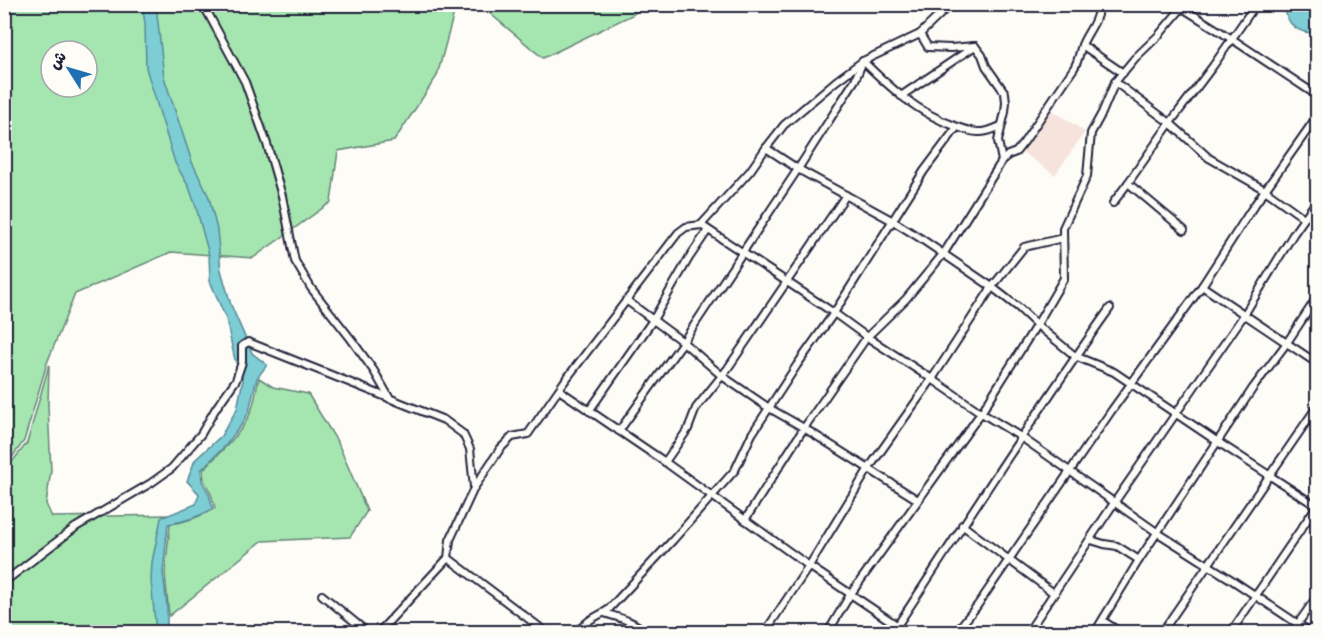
<svg xmlns="http://www.w3.org/2000/svg" width="1322" height="637" viewBox="0 0 1322 637" font-family="'Indie Flower','Playpen Sans Arabic',sans-serif">
	<style>
		.built { fill: #f6e4dc }
		.green { fill: #a5e6b0; stroke: #648476; stroke-width: 1.5; fill-rule: evenodd }
		.water { fill: #7ccdd4; stroke: #588997; stroke-width: 1.5 }
		.lines { fill: none; stroke-linecap: round; stroke-linejoin: round }
		.street-casing { stroke: #22223b; stroke-width: 10 }
		.street { stroke: #fdfcf7; stroke-width: 6 }
	</style>
	<rect width="100%" height="100%" fill="#fdfcf7"/>
	<filter id="ink" filterUnits="userSpaceOnUse"><feTurbulence type="fractalNoise" baseFrequency=".0167" numOctaves="2"/><feDisplacementMap in="SourceGraphic" scale="12" xChannelSelector="R" yChannelSelector="G"/><feConvolveMatrix kernelMatrix="1 2 1 2 8 2 1 2 1" color-interpolation-filters="sRGB"/></filter>
	<g filter="url(#ink)">
		<polygon class="built" points="1051,109 1085,132 1055,175 1022,152"/>
		<g class="green">
			<path d="M 5,5 L 642,5 L 634,14 L 543,58 L 481,6 L 455,9 L 437,76 L 394,141 L 338,151 L 331,202 L 253,258 L 171,252 L 75,294 L 47,363 L 24,441 L 5,467 ZM 51,51 L 87,51 L 87,87 L 51,87 Z"/>
			<polygon points="49,365 48,407 51,470 46,504 52,517 173,515 162,519 157,632 5,632 4,472 27,443"/>
			<path d="M 259,378 L 273,387 L 308,394 L 338,443 L 367,511 L 350,537 L 262,541 L 169,616 L 165,573 L 170,524 C 186,522 200,517 215,508 L 211,494 L 204,480 L 203,470 C 219,453 243,433 251,411 C 255,401 256,389 259,378 Z"/>
		</g>
		<g class="water">
			<path d="M 142,5 L 156,5 L 164,77 L 192,162 L 209,197 L 217,230 L 221,270 L 231,305 L 252,353 L 267,365 L 257,378 L 249,411 L 242,424 L 226,445 L 201,470 L 202,481 L 209,494 L 213,509 C 198,517 185,522 168,524 L 163,573 L 167,605 L 167,632 L 156,632 L 151,581 L 152,562 L 161,518 L 196,504 L 199,494 L 187,481 L 195,460 L 221,436 L 237,409 L 243,380 L 235,360 L 226,319 L 210,281 L 209,255 L 196,207 L 189,187 L 175,163 L 146,68 L 145,23 Z"/>
			<path d="M 1287,5 L 1317,5 L 1317,31 C 1305,36 1290,28 1286,14 C 1286,12 1287,7 1287,5 Z"/>
		</g>
		<g class="lines">
			<defs>
				<g id="street">
					<polyline points="203,4 245,82 267,144 282,196 295,261 311,288 351,339 374,371 390,399"/>
					<polyline points="1176,4 1232,39 1318,96"/>
					<polyline points="920,34 928,47 951,48 974,46"/>
					<polyline points="1082,45 1123,73"/>
					<path d="M 863,61 C 890,88 918,113 955,126 C 963,129 970,132 978,132 C 986,133 993,129 1001,126"/>
					<polyline points="1115,82 1170,123 1209,158 1265,190 1304,218"/>
					<polyline points="901,96 975,46"/>
					<polyline points="766,148 798,169 893,221 920,238 992,287 1019,308 1037,325 1075,356 1114,372 1218,442 1318,507"/>
					<path d="M 1002,161 L 1008,155 L 1016,152 L 1024,142 L 1074,68 C 1079,60 1079,53 1082,45 C 1087,32 1097,23 1098,9 L 1095,4"/>
					<polyline points="1128,183 1184,230"/>
					<polyline points="1113,203 1128,183 1170,123 1213,66 1256,4"/>
					<polyline points="701,225 750,171 766,148 784,125 836,81 863,61 920,34 951,4"/>
					<polyline points="1202,286 1318,364"/>
					<polyline points="626,300 683,342 722,376 769,408 804,428 918,500"/>
					<polyline points="559,390 665,462 809,566 907,632"/>
					<polyline points="589,411 653,320 689,258 708,230"/>
					<polyline points="619,431 683,342 798,169 855,80 863,61"/>
					<polyline points="665,462 688,429 696,408 728,368 846,195"/>
					<polyline points="745,520 804,428 867,337 906,299 944,253 1002,161 998,141 1005,112 1006,102 1005,93 986,66 982,55 975,46"/>
					<polyline points="962,525 1055,594"/>
					<polyline points="1091,540 1104,544 1117,546 1139,560"/>
					<polyline points="448,558 546,632"/>
					<polyline points="4,582 76,527 151,483 172,468 201,434 216,408 236,380 242,362 242,346 248,342 444,420 463,434 470,449 474,487"/>
					<polyline points="322,595 367,632"/>
					<path d="M 604,613 C 620,618 634,621 645,632"/>
					<polyline points="1103,621 1120,632"/>
					<polyline points="379,632 448,558 450,540 474,488 500,449 512,437 528,434 564,382 678,233 686,227 701,225 834,313 867,337 932,379 983,414 1021,437 1158,533 1232,580 1310,632"/>
					<polyline points="576,632 590,620 608,610 673,540 735,470 752,434 797,365 834,313 924,171 957,127"/>
					<polyline points="765,632 809,566 869,468 932,379 992,287 1024,247 1063,238"/>
					<polyline points="828,632 850,595 981,413 1039,321 1064,278 1063,228 1087,176 1091,133 1102,113 1115,82 1135,58 1159,35 1185,4"/>
					<path d="M 893,632 C 965,524 1034,414 1110,308"/>
					<polyline points="956,632 977,606 1112,410 1202,286 1251,210 1318,115"/>
					<polyline points="1028,632 1114,503 1244,315 1294,233 1318,199"/>
					<polyline points="1095,632 1139,560 1253,388 1286,344 1318,296"/>
					<polyline points="1162,632 1318,405"/>
					<polyline points="1231,632 1318,504"/>
					<polyline points="1292,632 1318,595"/>
				</g>
			</defs>
			<use href="#street" class="street-casing"/>
			<use href="#street" class="street"/>
		</g>
	</g>
	<rect width="1322" height="637" fill="none" stroke="#fdfcf7" stroke-width="24"/>
	<rect x="12" y="12" width="1298" height="613" fill="none" stroke="#22223b" stroke-width="2" filter="url(#ink)"/>
	<g transform="translate(69 69) rotate(307)"><circle r="28" fill="#fdfcf7" stroke="#a5a5ac" stroke-width="1.5"/>
	<path d="M0-4.5L10 22L0 15L-10 22Z" fill="#1f6fb2"/>
	<text y="-9" font-size="16" font-weight="bold" text-anchor="middle" fill="#22223b">ش</text>
	</g>
</svg>
